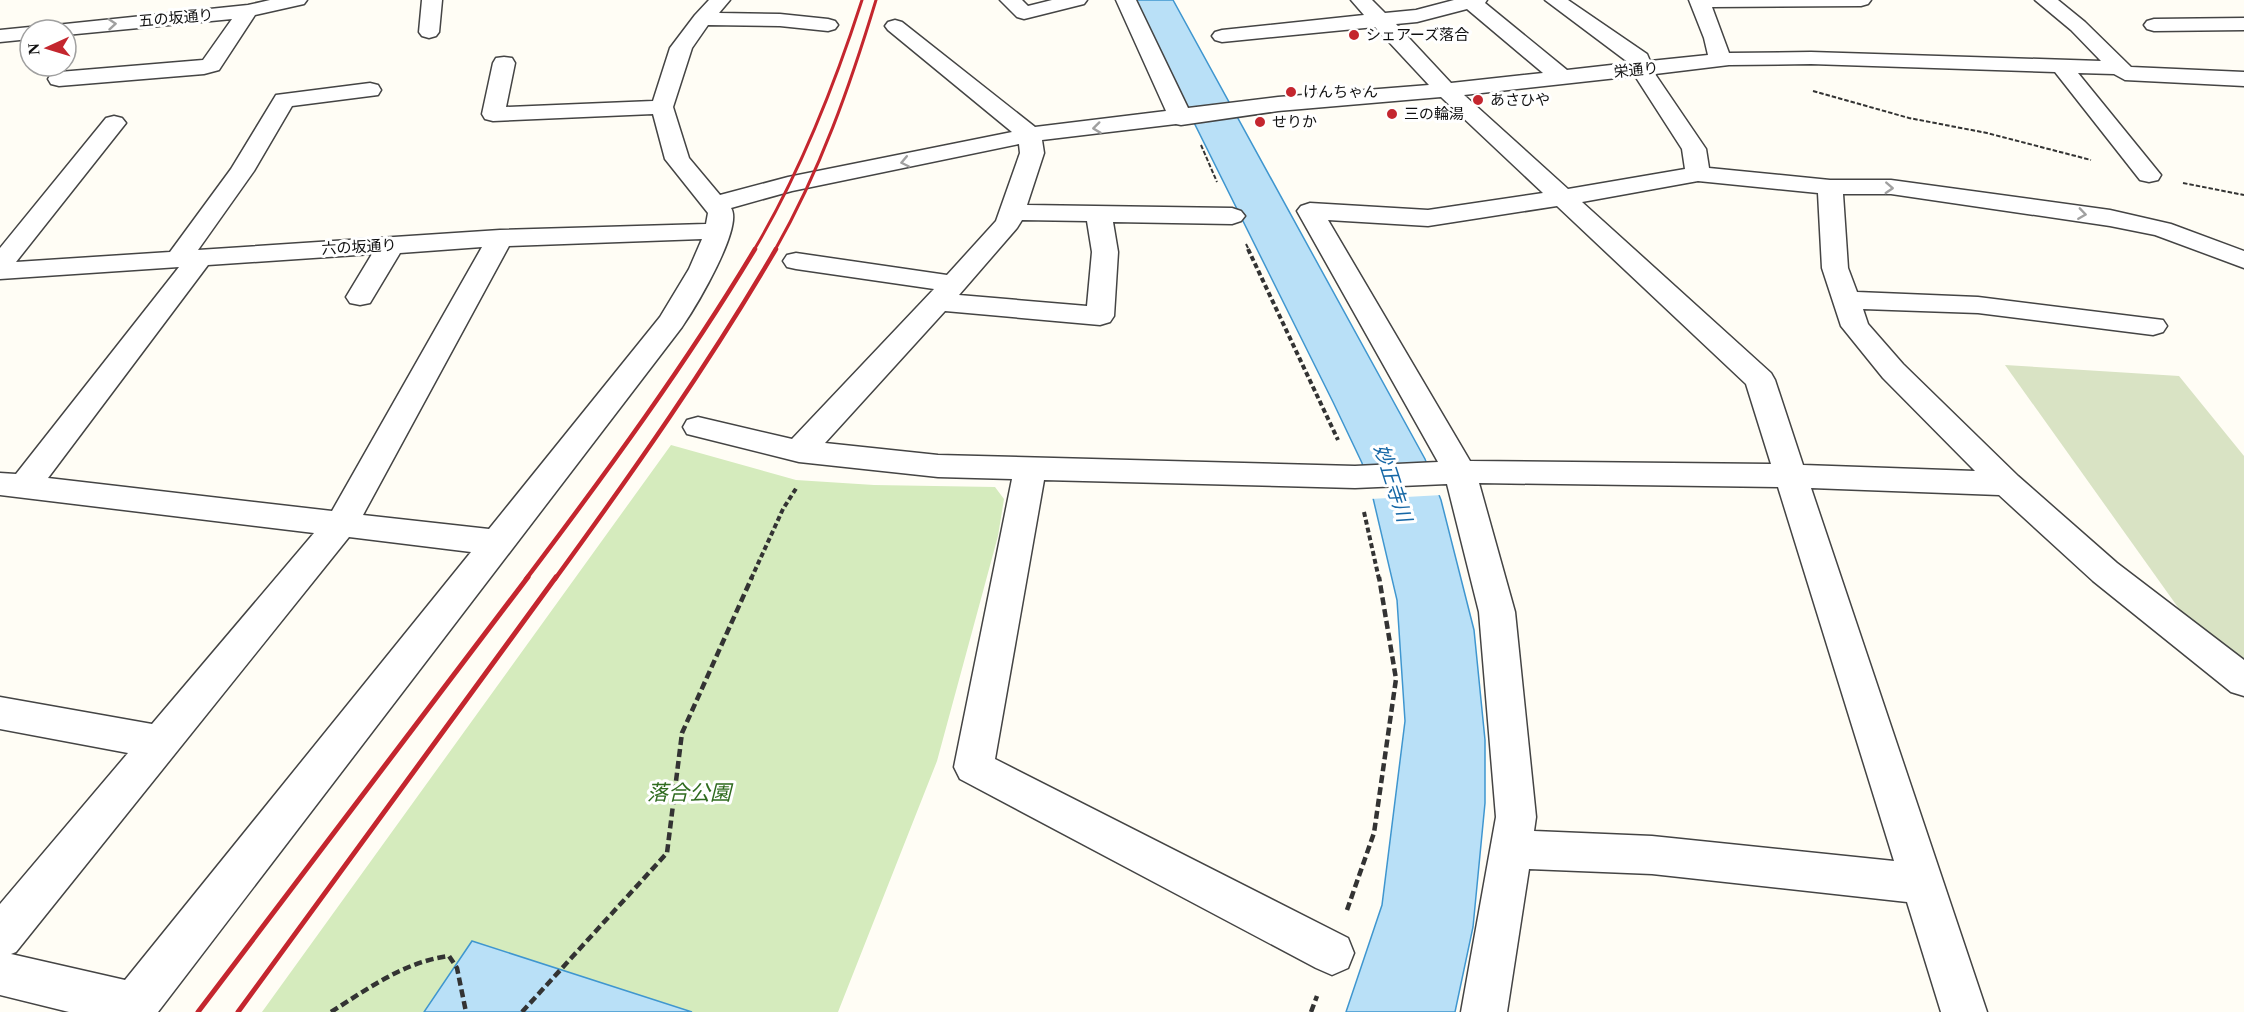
<svg xmlns="http://www.w3.org/2000/svg" width="2244" height="1012" viewBox="0 0 2244 1012" font-family="'Times New Roman','Noto Sans JP',serif">
	<style>
		.green { fill: #d5ebbd }
		.cemetery { fill: #d9e3c4 }
		.water { fill: #b9e0f7; stroke: #3f96cf; stroke-width: 1.5 }
		.pier { fill: #fffdf5 }
		.lines { fill: none; stroke-linecap: round; stroke-linejoin: round }
		.minor-casing { stroke: #444; stroke-width: 3 }
		.path-far2 { stroke: #333; stroke-width: 2; stroke-dasharray: 4.5 2; stroke-linecap: butt }
		.path-far1 { stroke: #333; stroke-width: 4; stroke-dasharray: 5 3; stroke-linecap: butt }
		.path { stroke: #333; stroke-width: 4.5; stroke-dasharray: 8 4; stroke-linecap: butt }
		.minor { fill: #fff; fill-rule: evenodd }
		.rail-far2 { stroke: #c4262e; stroke-width: 3 }
		.rail-far1 { stroke: #c4262e; stroke-width: 4.5 }
		.rail { stroke: #c4262e; stroke-width: 5 }
		.oneway { stroke: #a0a0a0 }
		.poi-dot { fill: #c4262e; stroke: #fff; stroke-width: 2 }
		.labels { text-anchor: middle; stroke-width: 6; stroke-linejoin: round; paint-order: stroke }
		.far-street-label { font-size: 15px; fill: #111; stroke: #fff }
		.far-poi-label { font-size: 15px; fill: #111; stroke: #fff; text-anchor: start }
		.water-label { font-size: 20px; font-style: italic; fill: #1768a6; stroke: #fff }
		.near-park-label { font-size: 21px; font-style: italic; fill: #2f6b1f; stroke: #fff }
	</style>
	<rect width="100%" height="100%" fill="#fffdf5"/>
	<polygon class="green" points="671,445 796,480 874,485 995,487 1004,499 998,536 937,761 838,1012 262,1012"/>
	<polygon class="cemetery" points="2005,365 2179,376 2244,456 2244,664 2187,620"/>
	<g class="water">
		<polygon points="1133,0 1173,0 1425,459 1441,500 1474,630 1485,740 1485,803 1473,927 1455,1012 1346,1012 1382,905 1405,721 1397,600 1373,498 1362,463 1333,402"/>
		<polygon points="472,941 692,1012 424,1012"/>
	</g>
	<polygon class="pier" points="1429,462 1442,495 1370,499 1359,466"/>
	<g class="lines">
		<defs>
			<g id="minor">
				<polygon points="270,0 307,0 304,4 255,15 219,70 204,74 59,86 51,84 48,79 51,74 59,72 203,60 232,19 66,35 66,30 43,30 46,26 248,5"/>
				<polygon points="422,0 442,0 439,32 436,36 429,38 422,36 419,32"/>
				<path d="M 709,0 L 730,0 L 719,13 L 780,14 L 828,19 L 835,21 L 838,25 L 835,29 L 828,31 L 780,26 L 708,25 L 692,48 L 673,107 L 689,158 L 720,195 L 788,177 L 1012,132 L 888,30 L 885,26 L 888,22 L 895,20 L 902,22 L 1035,127 L 1166,111 L 1116,0 L 1136,0 L 1188,108 L 1278,97 L 1429,85 L 1375,27 L 1222,42 L 1215,40 L 1212,36 L 1215,32 L 1222,30 L 1364,15 L 1351,0 L 1372,0 L 1385,13 L 1416,10 L 1454,0 L 1487,0 L 1485,3 L 1567,70 L 1629,63 L 1545,0 L 1568,0 L 1647,54 L 1650,61 L 1708,55 L 1704,38 L 1689,0 L 1871,0 L 1868,4 L 1861,6 L 1712,7 L 1729,53 L 1811,52 L 2101,61 L 2071,30 L 2035,0 L 2058,0 L 2085,22 L 2131,67 L 2244,72 L 2244,86 L 2125,80 L 2114,74 L 2078,73 L 2161,175 L 2158,180 L 2149,182 L 2140,180 L 2055,72 L 1811,64 L 1729,65 L 1655,74 L 1706,149 L 1709,168 L 1830,180 L 1891,180 L 2110,210 L 2171,224 L 2244,251 L 2244,268 L 2155,235 L 2110,226 L 1891,194 L 1843,194 L 1848,268 L 1857,292 L 1978,297 L 2163,320 L 2167,326 L 2163,332 L 2153,335 L 1978,313 L 1863,309 L 1868,324 L 1903,364 L 2018,476 L 2117,563 L 2244,660 L 2244,696 L 2231,692 L 2093,581 L 1999,495 L 1811,488 L 1987,1012 L 1941,1012 L 1907,902 L 1652,874 L 1529,869 L 1507,1012 L 1461,1012 L 1496,817 L 1479,612 L 1447,484 L 1355,488 L 1044,480 L 995,759 L 1348,938 L 1354,953 L 1348,968 L 1332,975 L 1316,968 L 960,779 L 954,767 L 1012,479 L 938,477 L 799,462 L 687,434 L 683,427 L 687,420 L 698,417 L 792,439 L 934,289 L 796,269 L 787,267 L 783,261 L 787,255 L 796,253 L 947,275 L 996,221 L 1020,153 L 1019,144 L 792,191 L 731,208 C 744,227 695,308 682,327 L 158,1012 L 69,1012 L 0,995 L 0,904 L 128,753 L 0,729 L 0,697 L 152,724 L 314,533 L 0,495 L 0,473 L 16,474 L 179,267 L 0,279 L 0,248 L 106,118 L 114,116 L 122,118 L 126,123 L 16,262 L 170,252 L 231,169 L 276,95 L 370,83 L 378,85 L 381,90 L 378,95 L 292,106 L 254,171 L 198,250 L 500,230 L 706,224 L 708,213 L 665,159 L 653,114 L 493,121 L 485,119 L 482,114 L 493,63 L 496,58 L 504,57 L 512,58 L 515,63 L 506,107 L 653,101 L 670,48 L 695,15 ZM 1467,9 L 1543,73 L 1451,83 L 1396,24 L 1417,22 ZM 1635,76 L 1682,149 L 1685,169 L 1568,189 L 1464,95 ZM 1441,97 L 1543,193 L 1428,210 L 1310,203 L 1301,206 L 1297,211 L 1438,462 L 1355,466 L 938,455 L 825,443 L 945,311 L 1100,325 L 1110,322 L 1114,316 L 1118,252 L 1113,222 L 1232,224 L 1241,221 L 1245,216 L 1241,211 L 1232,208 L 1027,205 L 1044,153 L 1042,140 L 1176,124 L 1181,125 L 1278,111 ZM 1698,181 L 1818,193 L 1822,268 L 1841,326 L 1883,378 L 1975,471 L 1803,465 L 1775,380 L 1771,373 L 1582,202 ZM 1557,206 L 1746,384 L 1771,464 L 1470,461 L 1328,220 L 1428,226 ZM 1022,220 L 1087,221 L 1092,252 L 1087,306 L 959,295 L 1017,228 ZM 702,239 L 689,269 L 660,317 L 489,529 L 363,515 L 509,246 ZM 482,247 L 332,511 L 48,478 L 208,265 L 372,254 L 346,297 L 350,303 L 360,305 L 370,303 L 400,253 ZM 1479,483 L 1778,487 L 1894,861 L 1652,836 L 1534,831 L 1536,817 L 1515,612 ZM 349,537 L 471,552 L 125,980 L 11,954 L 16,952 Z"/>
				<polygon points="1000,0 1022,0 1028,6 1052,0 1087,0 1084,4 1024,19 1017,17"/>
				<polygon points="2244,18 2244,30 2154,31 2147,29 2144,25 2147,21 2154,19"/>
				<polygon points="30,27 38,30 30,30 30,39 0,42 0,30"/>
			</g>
		</defs>
		<use href="#minor" class="minor-casing"/>
		<g class="path-far2">
			<polyline points="1813,91 1909,118 1987,133 2091,160"/>
			<polyline points="1201,145 1217,182"/>
			<polyline points="2183,183 2244,195"/>
			<polyline points="1246,244 1249,250"/>
		</g>
		<g class="path-far1">
			<polyline points="1248,249 1338,440"/>
			<polyline points="1364,512 1379,579"/>
			<polyline points="751,579 783,509 797,487"/>
		</g>
		<g class="path">
			<polyline points="1347,910 1374,833 1396,679 1379,577"/>
			<path d="M 331,1012 C 369,988 404,962 449,956 L 457,968 L 466,1012"/>
			<polyline points="522,1012 667,853 682,733 752,577"/>
			<polyline points="1311,1012 1317,996"/>
		</g>
		<use href="#minor" class="minor"/>
		<g class="rail-far2">
			<path d="M 754,250 C 801,171 834,87 862,0"/>
			<path d="M 775,250 C 820,171 850,86 876,0"/>
		</g>
		<g class="rail-far1">
			<path d="M 526,579 C 607,472 686,364 755,249"/>
			<path d="M 555,579 C 633,472 709,364 776,249"/>
		</g>
		<g class="rail">
			<polyline points="198,1012 528,577"/>
			<polyline points="238,1012 556,577"/>
		</g>
	</g>
	<defs><path id="oneway-chevron" d="M-2-3.5L2.5 0L-2 3.5" fill="none" stroke-width="1.6" stroke-linecap="round" stroke-linejoin="round" transform="scale(1.5)"/></defs>
	<g class="oneway">
		<use href="#oneway-chevron" transform="translate(112 24) rotate(-5)"/>
		<use href="#oneway-chevron" transform="translate(1097 128) rotate(173)"/>
		<use href="#oneway-chevron" transform="translate(905 162) rotate(168)"/>
		<use href="#oneway-chevron" transform="translate(1889 188) rotate(3)"/>
		<use href="#oneway-chevron" transform="translate(2082 214) rotate(8)"/>
	</g>
	<g class="poi-dot">
		<circle cx="1354" cy="35" r="6"/>
		<circle cx="1291" cy="92" r="6"/>
		<circle cx="1478" cy="100" r="6"/>
		<circle cx="1392" cy="114" r="6"/>
		<circle cx="1260" cy="122" r="6"/>
	</g>
	<g class="labels">
		<g class="far-street-label">
			<text transform="translate(176 18) rotate(-5)" y="5">五の坂通り</text>
			<text transform="translate(1636 70) rotate(-6)" y="5">栄通り</text>
			<text transform="translate(359 247) rotate(-3)" y="5">六の坂通り</text>
		</g>
		<g class="far-poi-label">
			<text x="1366" y="40">シェアーズ落合</text>
			<text x="1303" y="97">けんちゃん</text>
			<text x="1490" y="105">あさひや</text>
			<text x="1404" y="119">三の輪湯</text>
			<text x="1272" y="127">せりか</text>
		</g>
		<g class="water-label">
			<text transform="translate(1393 483) rotate(72)" y="7">妙正寺川</text>
		</g>
		<g class="near-park-label">
			<text x="689" y="800">落合公園</text>
		</g>
	</g>
	<g transform="translate(48 48) rotate(266)"><circle r="28" fill="#ffffff" stroke="#a0a0a0" stroke-width="1.5"/>
	<path d="M0-4.5L10 22L0 15L-10 22Z" fill="#c4262e"/>
	<text y="-9" font-size="16" font-weight="bold" text-anchor="middle" fill="#111111">N</text>
	</g>
</svg>
